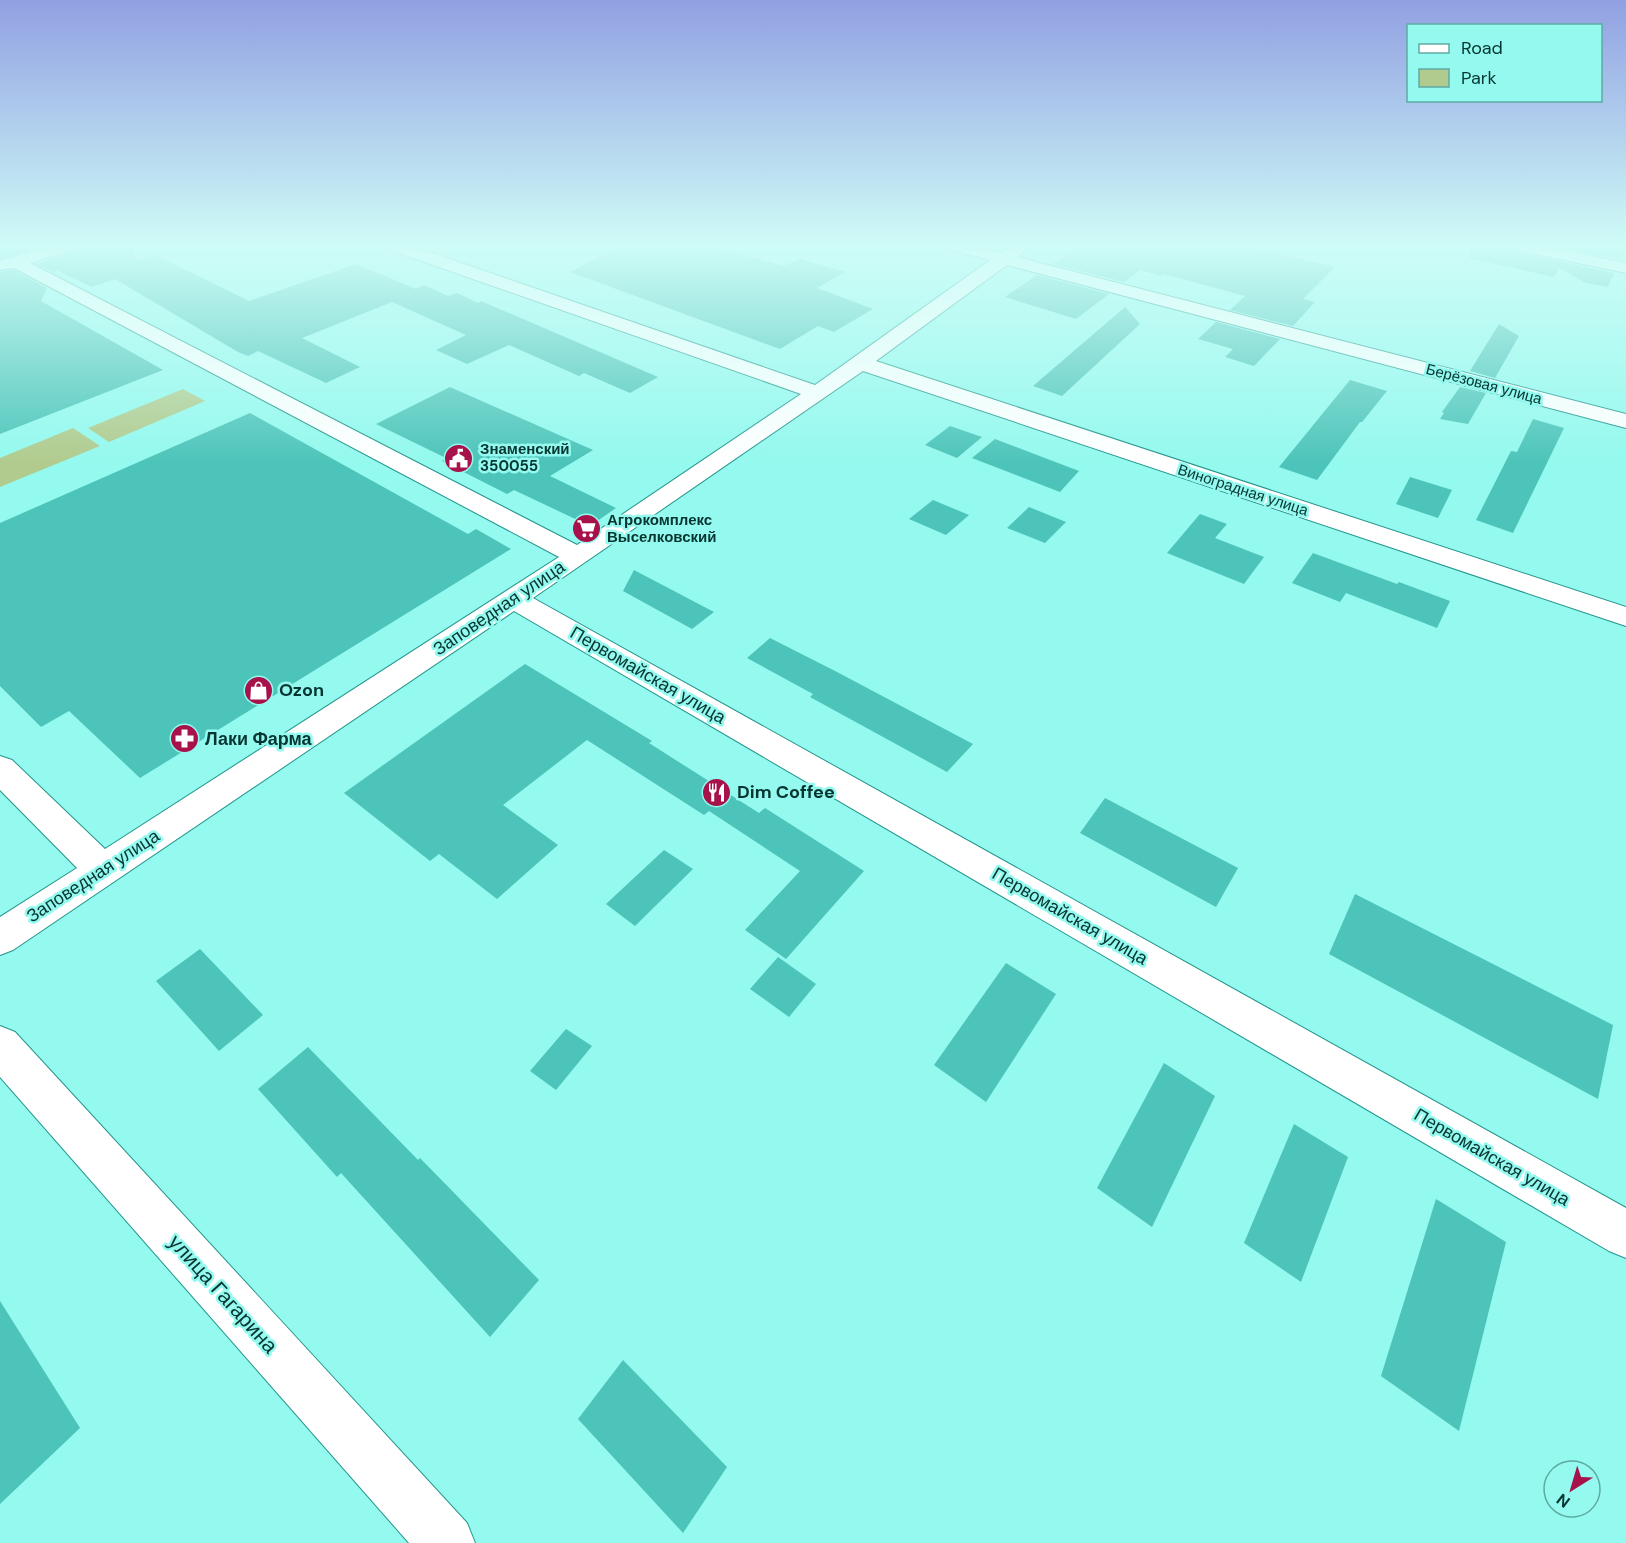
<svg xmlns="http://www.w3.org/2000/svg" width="1626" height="1543" viewBox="0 0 1626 1543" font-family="'DM Sans',sans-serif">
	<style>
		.green { fill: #b1cb8e }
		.building { fill: #4dc4b9 }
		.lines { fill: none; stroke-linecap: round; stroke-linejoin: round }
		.minor-casing { stroke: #24948b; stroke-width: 2 }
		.minor { fill: #fff; fill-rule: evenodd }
		.labels { text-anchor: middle; stroke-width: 5; stroke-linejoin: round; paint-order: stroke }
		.far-street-label { font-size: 15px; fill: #073632; stroke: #94f9ee }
		.far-poi-label { font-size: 15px; font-weight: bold; fill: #073632; stroke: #94f9ee; text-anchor: start }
		.street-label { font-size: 18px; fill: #073632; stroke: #94f9ee }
		.poi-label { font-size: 18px; font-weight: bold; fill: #073632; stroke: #94f9ee; text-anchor: start }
		.near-street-label { font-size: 21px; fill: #073632; stroke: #94f9ee }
	</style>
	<rect width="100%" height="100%" fill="#94f9ee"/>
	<g class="green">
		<polygon points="183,389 205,401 109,442 88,428"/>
		<polygon points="73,428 100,446 0,487 0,458"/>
	</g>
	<g class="building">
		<polygon points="0,247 40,247 0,259"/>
		<polygon points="74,247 134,247 136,260 154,254 249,301 356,264 416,289 424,285 448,296 457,293 478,303 481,301 658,377 630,393 584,373 579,376 509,345 467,364 436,350 466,335 392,302 302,338 360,367 326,383 258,351 248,356 238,352 115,279 92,287 56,270 55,273 36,264 71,253"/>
		<polygon points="618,247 715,247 784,266 800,259 845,272 817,288 873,309 834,332 818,326 780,349 570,272"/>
		<polygon points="1077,247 1250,247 1335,267 1303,299 1315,302 1293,326 1230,310 1245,296 1163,274 1161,276 1140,270 1124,282 1053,264"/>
		<polygon points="1470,247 1515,247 1519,253 1614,273 1608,287 1586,283 1559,268 1554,277 1469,258"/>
		<polygon points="1559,247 1626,247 1620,259"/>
		<polygon points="14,270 47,288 41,301 163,370 0,434 0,272"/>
		<polygon points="1037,275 1109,294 1076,319 1005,297"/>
		<polygon points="1125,307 1140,324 1062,396 1033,386"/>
		<polygon points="1216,322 1280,339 1254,366 1225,357 1233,349 1198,339"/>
		<polygon points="1499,324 1519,336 1495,378 1470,371"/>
		<polygon points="1350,380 1387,391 1362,422 1360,422 1317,480 1279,467"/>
		<polygon points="450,387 593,450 550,476 616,508 590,526 514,490 507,494 442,461 446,458 376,424"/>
		<polygon points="1460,387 1486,393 1468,424 1440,419 1444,413 1442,412"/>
		<polygon points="250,413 468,534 476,529 511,549 140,778 69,711 41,727 0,686 0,523"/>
		<polygon points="1533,419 1564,428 1513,533 1476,520 1511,451 1517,452"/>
		<polygon points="950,426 982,437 957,458 925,445"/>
		<polygon points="995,439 1079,471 1060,492 972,458"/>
		<polygon points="1410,477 1452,490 1438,518 1396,504"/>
		<polygon points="933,500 969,515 946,535 909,519"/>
		<polygon points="1029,507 1066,522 1045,543 1007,528"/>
		<polygon points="1200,514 1227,524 1215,538 1264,557 1244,584 1167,553"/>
		<polygon points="1313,553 1397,584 1399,582 1450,601 1437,628 1346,593 1340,602 1292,583"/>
		<polygon points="634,570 714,612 692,629 623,591"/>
		<polygon points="770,638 837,672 973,744 947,772 810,697 813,694 747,658"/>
		<polygon points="525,664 652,741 649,743 759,813 765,808 864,871 786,959 745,930 800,871 709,811 704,815 587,740 503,805 558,845 497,899 439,854 430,861 344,793"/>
		<polygon points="1105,798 1238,868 1216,907 1080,833"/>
		<polygon points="664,850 693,869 635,926 606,904"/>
		<polygon points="1355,894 1613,1025 1598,1099 1329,954"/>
		<polygon points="200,949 263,1015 219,1051 156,981"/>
		<polygon points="778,957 816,984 789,1017 750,989"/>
		<polygon points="1006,963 1056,994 986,1102 934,1065"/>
		<polygon points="566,1029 592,1046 556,1090 530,1071"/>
		<polygon points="308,1047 418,1160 420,1158 539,1280 490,1337 341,1173 337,1177 258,1089"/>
		<polygon points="1164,1063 1215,1096 1152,1227 1097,1188"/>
		<polygon points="1294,1124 1348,1157 1301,1282 1244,1243"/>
		<polygon points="1436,1199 1506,1242 1459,1431 1381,1376"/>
		<polygon points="0,1301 80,1428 0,1504"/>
		<polygon points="623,1360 727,1467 683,1533 578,1419"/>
	</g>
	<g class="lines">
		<defs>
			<g id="minor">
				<polygon points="47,247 72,247 70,251 30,263 577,545 801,394 393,251 391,247 415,247 815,385 990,260 953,251 951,247 978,247 1001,253 1009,247 1028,247 1017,257 1626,414 1626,428 1007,265 876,361 1626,607 1626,626 863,371 533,598 1626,1208 1626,1258 1609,1251 514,611 13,950 0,955 0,917 77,868 0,790 0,756 12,760 105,849 559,557 14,268 0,270 0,261"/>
				<polygon points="1517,247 1549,247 1626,263 1626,273 1525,252 1519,251"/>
				<polygon points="0,1026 15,1032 467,1523 475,1543 409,1543 0,1077"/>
			</g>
		</defs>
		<use href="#minor" class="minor-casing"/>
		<use href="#minor" class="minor"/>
	</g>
	<linearGradient id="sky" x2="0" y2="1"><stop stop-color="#91a0e2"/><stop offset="0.53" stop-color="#cffcf7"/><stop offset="1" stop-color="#cffcf7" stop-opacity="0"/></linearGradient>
	<rect width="1626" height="463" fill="url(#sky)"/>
	<defs>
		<symbol id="civic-disc" viewBox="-11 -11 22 22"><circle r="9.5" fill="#a7124a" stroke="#94f9ee"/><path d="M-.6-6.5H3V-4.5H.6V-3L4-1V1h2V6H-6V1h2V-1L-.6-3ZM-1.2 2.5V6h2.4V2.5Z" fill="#fff"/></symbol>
		<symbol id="supermarket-disc" viewBox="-11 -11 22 22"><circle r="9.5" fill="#a7124a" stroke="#94f9ee"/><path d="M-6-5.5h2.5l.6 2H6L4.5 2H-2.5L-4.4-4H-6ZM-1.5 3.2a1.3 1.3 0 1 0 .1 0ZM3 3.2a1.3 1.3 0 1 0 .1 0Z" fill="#fff"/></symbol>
		<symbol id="shop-disc" viewBox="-11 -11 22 22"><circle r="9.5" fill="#a7124a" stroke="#94f9ee"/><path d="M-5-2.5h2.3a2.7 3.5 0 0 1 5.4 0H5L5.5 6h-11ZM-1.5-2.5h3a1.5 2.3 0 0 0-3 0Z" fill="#fff"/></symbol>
		<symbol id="pharmacy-disc" viewBox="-11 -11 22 22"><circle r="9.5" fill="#a7124a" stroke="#94f9ee"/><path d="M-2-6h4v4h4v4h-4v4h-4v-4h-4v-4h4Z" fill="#fff"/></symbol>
		<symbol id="restaurant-disc" viewBox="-11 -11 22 22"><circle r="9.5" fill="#a7124a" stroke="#94f9ee"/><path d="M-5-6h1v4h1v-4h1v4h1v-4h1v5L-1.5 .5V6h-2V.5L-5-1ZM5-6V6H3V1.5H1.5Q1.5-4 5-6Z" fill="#fff"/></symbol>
	</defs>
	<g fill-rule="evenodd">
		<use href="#civic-disc" x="442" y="442" width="33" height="33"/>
		<use href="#supermarket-disc" x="570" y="512" width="33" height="33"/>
		<use href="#shop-disc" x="242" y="674" width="33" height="33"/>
		<use href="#pharmacy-disc" x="168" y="722" width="33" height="33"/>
		<use href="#restaurant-disc" x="700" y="776" width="33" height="33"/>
	</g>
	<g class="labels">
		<g class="far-street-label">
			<text transform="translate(1484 384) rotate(15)" y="5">Берёзовая улица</text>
			<text transform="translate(1243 490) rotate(18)" y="5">Виноградная улица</text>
		</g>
		<g class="far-poi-label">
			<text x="480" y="454">Знаменский<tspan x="480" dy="17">350055</tspan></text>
			<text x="607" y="525">Агрокомплекс<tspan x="607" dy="17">Выселковский</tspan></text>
		</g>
		<g class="street-label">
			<text transform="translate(499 608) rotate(-34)" y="6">Заповедная улица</text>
			<text transform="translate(648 675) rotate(30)" y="6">Первомайская улица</text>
			<text transform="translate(93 876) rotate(-33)" y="6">Заповедная улица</text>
			<text transform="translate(1070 916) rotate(30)" y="6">Первомайская улица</text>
			<text transform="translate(1492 1157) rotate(30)" y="6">Первомайская улица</text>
		</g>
		<g class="poi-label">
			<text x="279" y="696">Ozon</text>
			<text x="205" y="745">Лаки Фарма</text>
			<text x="737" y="798">Dim Coffee</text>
		</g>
		<g class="near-street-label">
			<text transform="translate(223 1294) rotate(48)" y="7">улица Гагарина</text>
		</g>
	</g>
	<rect x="1407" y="24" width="195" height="78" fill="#94f9ee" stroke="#5caba3" stroke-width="1.5"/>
	<rect x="1419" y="44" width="30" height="9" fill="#ffffff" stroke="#5caba3" stroke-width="1.5"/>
	<text x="1461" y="54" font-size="18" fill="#073632">Road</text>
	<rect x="1419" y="69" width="30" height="18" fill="#b1cb8e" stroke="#5caba3" stroke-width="1.5"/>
	<text x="1461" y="84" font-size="18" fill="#073632">Park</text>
	<g transform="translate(1572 1489) rotate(217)"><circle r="28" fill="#94f9ee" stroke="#5caba3" stroke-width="1.5"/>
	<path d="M0-4.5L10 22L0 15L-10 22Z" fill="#a7124a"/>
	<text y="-9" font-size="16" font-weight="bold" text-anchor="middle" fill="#073632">N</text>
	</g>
</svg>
